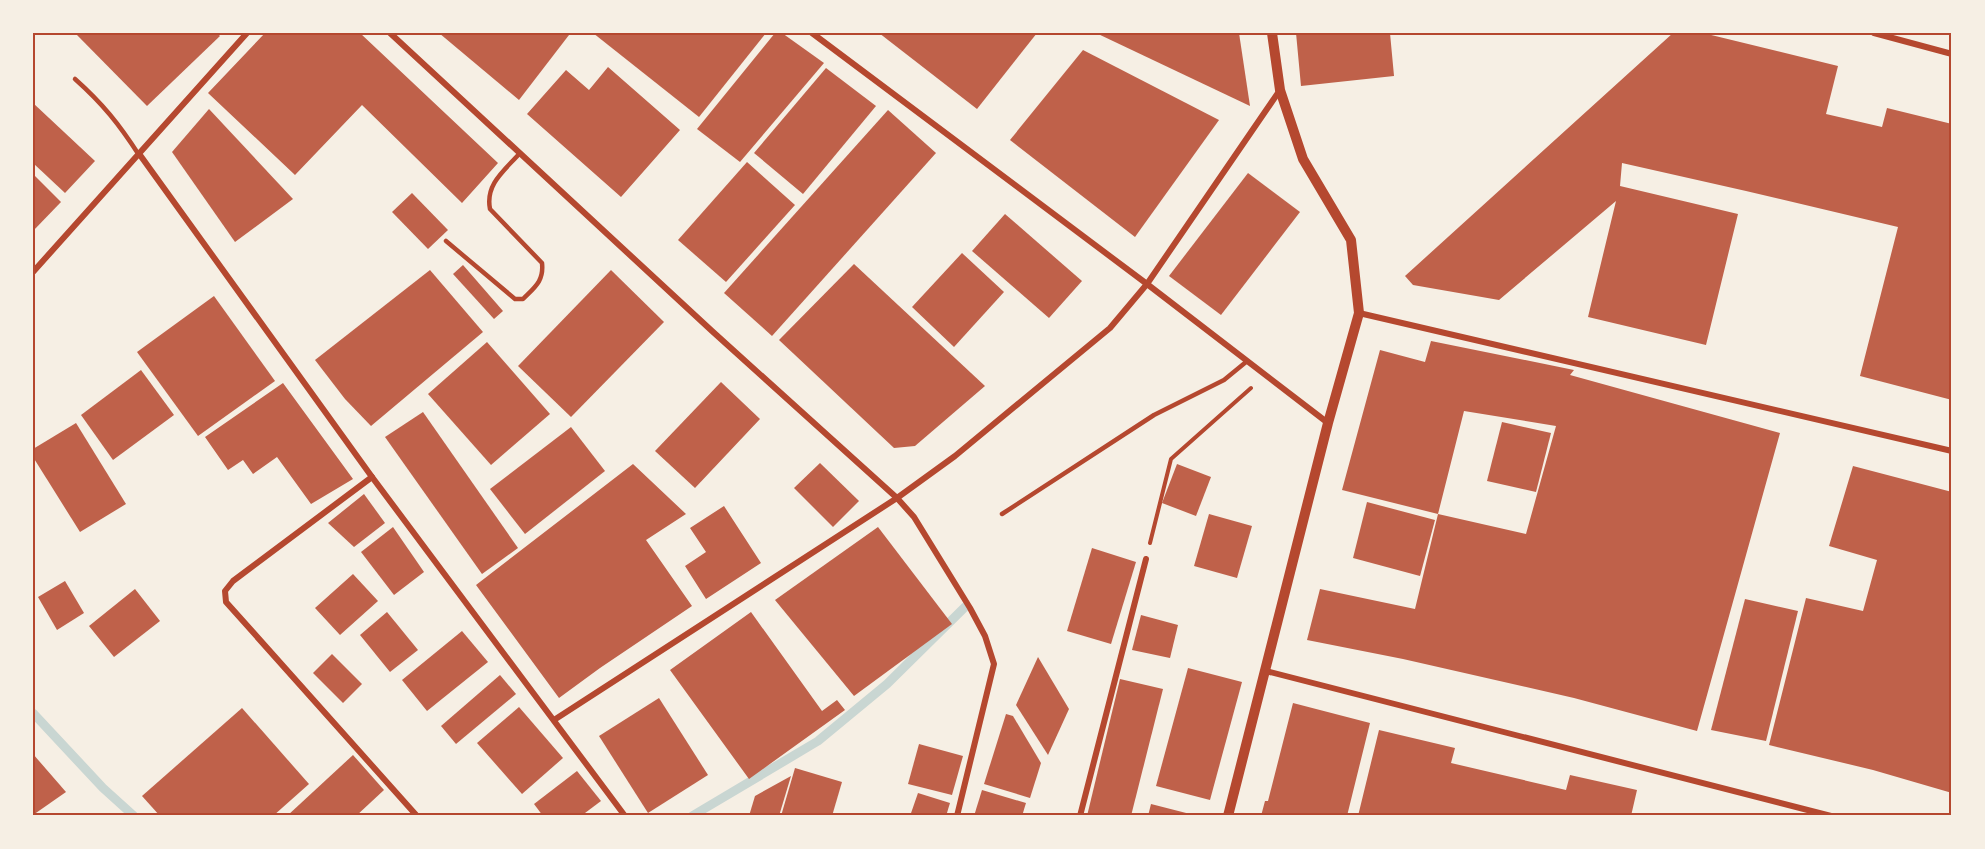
<svg xmlns="http://www.w3.org/2000/svg" width="1985" height="849" viewBox="0 0 1985 849" font-family="Mulish,sans-serif">
	<style>
		.lines { fill: none; stroke-linecap: round; stroke-linejoin: round }
		.stream { stroke: #c9d6d2; stroke-width: 9 }
		.building { fill: #bf614a; fill-rule: evenodd }
		.path { stroke: #b5482f; stroke-width: 4 }
		.service { stroke: #b5482f; stroke-width: 4.5 }
		.minor { stroke: #b5482f; stroke-width: 6 }
		.tertiary { stroke: #b5482f; stroke-width: 10 }
		.neatline { fill: none; stroke: #b5482f; stroke-width: 2 }
	</style>
	<rect width="100%" height="100%" fill="#f6efe4"/>
	<g class="lines">
		<g class="stream">
			<polyline points="33,713 103,788 134,816"/>
			<polyline points="692,816 818,741 887,684 965,607"/>
		</g>
	</g>
	<g class="building">
		<polygon points="75,33 217,33 220,36 147,106"/>
		<polygon points="265,33 360,33 498,163 462,203 362,105 295,175 208,93"/>
		<polygon points="439,33 567,33 569,35 519,100"/>
		<polygon points="593,33 766,33 699,117"/>
		<polygon points="775,33 782,33 824,63 740,162 697,129"/>
		<polygon points="879,33 1037,33 977,109"/>
		<polygon points="1096,33 1239,33 1250,106"/>
		<polygon points="1296,33 1390,33 1394,76 1301,86"/>
		<polygon points="1673,33 1703,33 1838,66 1826,114 1882,127 1887,108 1952,124 1952,400 1860,376 1898,227 1746,191 1622,163 1620,186 1738,214 1706,345 1588,317 1616,201 1499,300 1413,285 1405,276"/>
		<polygon points="1083,50 1219,120 1135,237 1010,140"/>
		<polygon points="608,67 680,130 621,197 527,114 566,70 589,90"/>
		<polygon points="826,68 876,106 803,194 754,153"/>
		<polygon points="33,103 95,161 65,193 33,163"/>
		<polygon points="209,109 293,199 235,242 172,152"/>
		<polygon points="888,110 936,153 772,336 724,293"/>
		<polygon points="747,162 795,205 726,282 678,240"/>
		<polygon points="1248,173 1300,212 1221,315 1169,276"/>
		<polygon points="33,174 61,202 33,231"/>
		<polygon points="412,193 448,230 428,249 392,212"/>
		<polygon points="1005,214 1082,281 1049,318 972,251"/>
		<polygon points="962,253 1004,292 954,347 912,307"/>
		<polygon points="854,264 985,386 915,446 894,448 779,340"/>
		<polygon points="463,265 503,311 494,319 453,274"/>
		<polygon points="430,270 483,332 371,426 345,399 315,360"/>
		<polygon points="611,270 664,322 571,417 518,366"/>
		<polygon points="214,296 275,381 198,436 137,352"/>
		<path d="M 1431,341 L 1574,370 L 1570,375 L 1780,433 L 1697,731 L 1574,698 L 1403,659 L 1307,640 L 1320,589 L 1415,609 L 1438,514 L 1342,490 L 1380,350 L 1425,362 ZM 1464,411 L 1556,426 L 1526,534 L 1438,514 Z"/>
		<polygon points="487,342 550,414 491,465 428,394"/>
		<polygon points="141,370 174,415 113,460 81,415"/>
		<polygon points="721,382 760,419 695,488 655,451"/>
		<polygon points="283,383 353,479 311,504 277,457 253,474 243,460 228,470 205,437"/>
		<polygon points="423,412 518,548 482,574 385,437"/>
		<polygon points="1502,422 1551,433 1536,492 1487,481"/>
		<polygon points="76,423 126,504 80,532 33,457 33,449"/>
		<polygon points="571,427 605,471 525,534 490,489"/>
		<polygon points="820,463 859,501 833,527 794,488"/>
		<polygon points="633,464 686,514 646,540 692,606 600,668 559,698 476,585"/>
		<polygon points="1177,464 1211,477 1196,516 1162,503"/>
		<polygon points="1853,466 1952,492 1952,793 1873,770 1769,745 1806,598 1863,611 1877,560 1829,546"/>
		<polygon points="364,494 385,523 354,547 328,523"/>
		<polygon points="1367,502 1435,520 1420,576 1353,558"/>
		<polygon points="724,506 761,563 706,599 685,566 706,552 690,528"/>
		<polygon points="1209,514 1252,526 1237,578 1194,566"/>
		<polygon points="393,527 424,572 394,595 361,552"/>
		<polygon points="878,527 952,624 854,696 775,600"/>
		<polygon points="1092,548 1136,562 1111,644 1067,631"/>
		<polygon points="353,574 378,601 340,635 315,608"/>
		<polygon points="65,581 84,613 57,630 38,597"/>
		<polygon points="135,589 160,621 114,657 89,626"/>
		<polygon points="1745,599 1798,611 1766,741 1711,730"/>
		<polygon points="387,612 418,650 390,672 360,635"/>
		<polygon points="751,612 822,711 837,700 845,710 749,779 670,670"/>
		<polygon points="1141,615 1178,625 1170,658 1132,650"/>
		<polygon points="462,631 488,662 427,711 402,680"/>
		<polygon points="332,654 362,684 343,703 313,673"/>
		<polygon points="1038,657 1069,709 1048,755 1016,705"/>
		<polygon points="1188,668 1242,682 1210,800 1156,786"/>
		<polygon points="500,675 516,694 456,744 441,726"/>
		<polygon points="1120,679 1163,689 1131,816 1087,816"/>
		<polygon points="659,698 708,775 648,813 599,736"/>
		<polygon points="1293,703 1370,723 1347,816 1261,816 1265,801 1268,801"/>
		<polygon points="519,707 563,758 522,794 477,743"/>
		<polygon points="242,708 309,784 273,816 160,816 142,796"/>
		<polygon points="1006,714 1013,716 1041,763 1030,798 984,784"/>
		<polygon points="1379,730 1455,748 1451,763 1566,790 1570,775 1637,790 1631,816 1358,816"/>
		<polygon points="919,744 963,756 952,795 908,784"/>
		<polygon points="33,754 66,792 33,815"/>
		<polygon points="353,755 384,790 356,816 287,816"/>
		<polygon points="795,768 842,782 832,816 781,816"/>
		<polygon points="577,771 601,801 581,816 543,816 534,804"/>
		<polygon points="791,776 779,816 749,816 755,796"/>
		<polygon points="982,790 1026,803 1022,816 974,816"/>
		<polygon points="918,793 950,803 946,816 910,816"/>
		<polygon points="1151,804 1194,815 1194,816 1148,816"/>
	</g>
	<g class="lines">
		<polyline class="path" points="1150,543 1171,459 1251,388"/>
		<g class="service">
			<path d="M 75,79 C 103,104 119,124 139,155"/>
			<path d="M 446,241 L 515,299 L 523,299 C 535,287 544,281 542,263 L 490,209 C 485,184 505,170 520,153"/>
			<polyline points="1002,514 1154,415 1224,380 1246,362"/>
		</g>
		<g class="minor">
			<polyline points="390,33 712,331 897,498 914,517 970,608 985,636 994,664 957,816"/>
			<polyline points="812,33 1147,284 1328,423"/>
			<polyline points="1874,33 1952,54"/>
			<polyline points="140,155 372,477 625,816"/>
			<polyline points="33,272 247,33"/>
			<polyline points="1359,313 1952,451"/>
			<polyline points="372,477 233,581 225,591 226,602 417,816"/>
			<polyline points="1266,671 1831,816"/>
			<polyline points="554,720 897,498 955,456 1110,328 1147,284 1280,90"/>
			<polyline points="1080,816 1146,559"/>
		</g>
		<polyline class="tertiary" points="1228,816 1328,423 1359,313 1351,240 1303,159 1280,90 1272,33"/>
	</g>
	<rect width="1985" height="849" fill="none" stroke="#f6efe4" stroke-width="69"/>
	<rect x="34" y="34" width="1916" height="780" class="neatline"/>
</svg>
